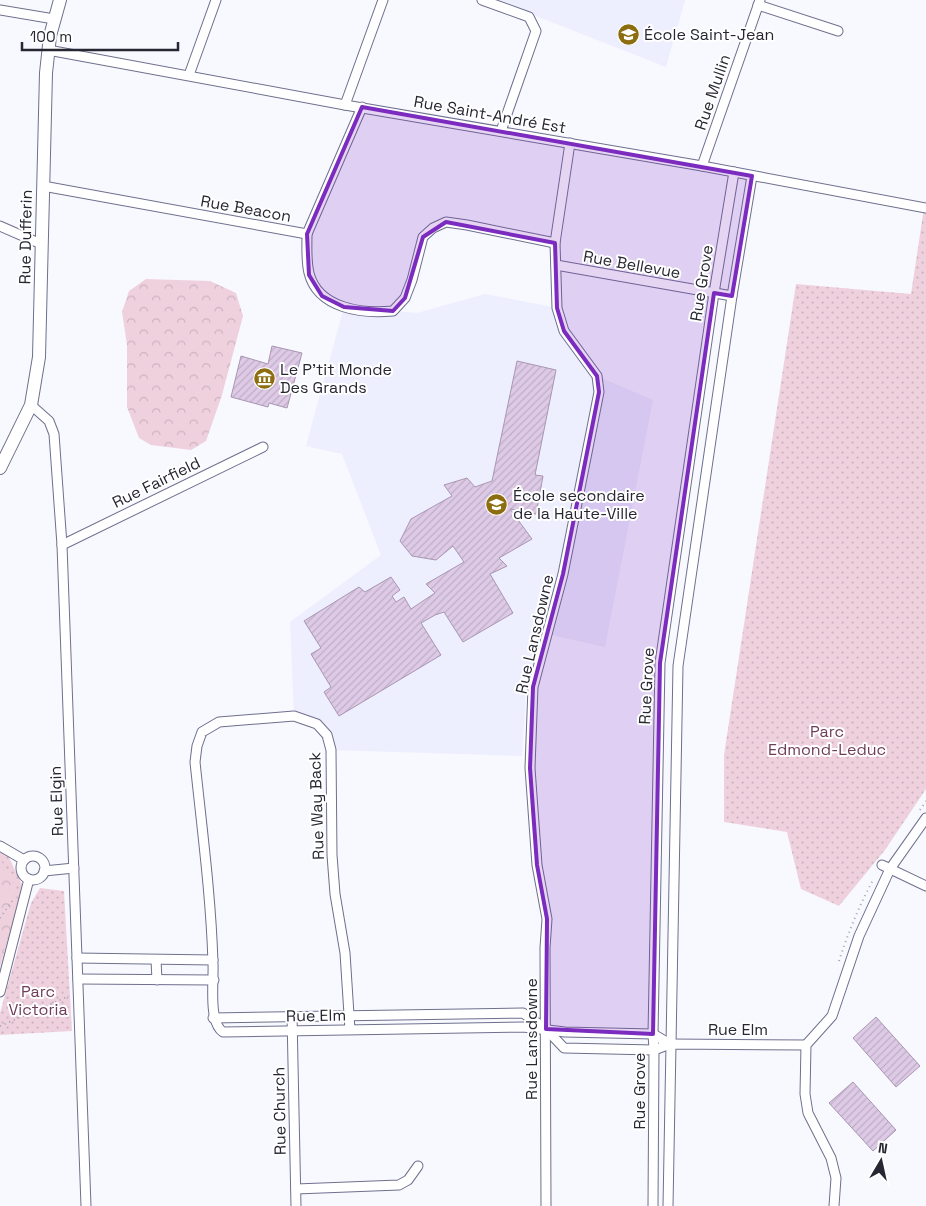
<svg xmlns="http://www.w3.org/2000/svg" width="926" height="1206" viewBox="0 0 926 1206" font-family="'Space Grotesk',sans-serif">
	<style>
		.built { fill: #edeefe }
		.grass { fill: url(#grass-dots) }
		.forest { fill: url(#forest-crowns) }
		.building { fill: url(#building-hatch); stroke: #a996b1 }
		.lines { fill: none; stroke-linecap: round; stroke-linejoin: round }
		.minor-casing { stroke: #6e708d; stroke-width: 11 }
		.secondary-casing { stroke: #6e708d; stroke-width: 14 }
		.path { stroke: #a5a5ae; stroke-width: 2; stroke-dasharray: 1 4; stroke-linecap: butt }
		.minor { stroke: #fff; stroke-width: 9 }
		.secondary { stroke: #fff; stroke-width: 12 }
		.marked { fill: #7b2cbf; fill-opacity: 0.2; stroke: #7b2cbf; stroke-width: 4; stroke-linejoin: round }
		.labels { text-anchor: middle; stroke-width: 4; stroke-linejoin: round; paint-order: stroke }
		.poi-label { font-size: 16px; fill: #272733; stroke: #fff; text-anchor: start }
		.street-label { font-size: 16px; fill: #272733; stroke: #fff }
		.park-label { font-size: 16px; fill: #6e3c56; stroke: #fff }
	</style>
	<defs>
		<pattern id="grass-dots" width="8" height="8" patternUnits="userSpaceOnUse" patternTransform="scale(1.25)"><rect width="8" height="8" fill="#efd1de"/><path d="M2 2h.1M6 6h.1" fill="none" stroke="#cdb3bf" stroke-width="1.8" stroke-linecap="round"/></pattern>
		<pattern id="forest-crowns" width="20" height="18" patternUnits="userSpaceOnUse" patternTransform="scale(1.25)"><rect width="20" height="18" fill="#efd1de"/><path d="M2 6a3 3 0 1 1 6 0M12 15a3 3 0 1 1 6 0" fill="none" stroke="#cdb3bf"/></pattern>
		<pattern id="building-hatch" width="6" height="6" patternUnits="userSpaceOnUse" patternTransform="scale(1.25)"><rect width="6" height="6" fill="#decae6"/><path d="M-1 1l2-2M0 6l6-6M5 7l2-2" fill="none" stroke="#beaec6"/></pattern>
	</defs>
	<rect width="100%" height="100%" fill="#f8f8ff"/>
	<g class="built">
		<polygon points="495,0 685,0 666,67"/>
		<polygon points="485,294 557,308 564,331 597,376 653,400 605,647 542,633 526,691 522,756 331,750 317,724 294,716 290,622 381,555 342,454 306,446 344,307 417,313"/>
	</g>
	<g class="grass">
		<polygon points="924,208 926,208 926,789 885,850 839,906 801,889 787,832 724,822 724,755 796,284 911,294"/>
		<polygon points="0,846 4,847 23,887 0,967"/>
		<polygon points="40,888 64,891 72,1031 0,1035 0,1013 31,903"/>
	</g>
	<g class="forest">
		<polygon points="146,279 210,281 236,293 243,316 222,395 206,441 191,450 151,445 139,438 127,407 127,345 122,312 129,291"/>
		<polygon points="0,859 13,879 16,911 0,962"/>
	</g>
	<g class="building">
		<polygon points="272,346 302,353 287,408 269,403 268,407 231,397 241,356 268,364"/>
		<polygon points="517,361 556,370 535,475 543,476 536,514 510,509 532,539 499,558 507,566 490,574 513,613 463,642 444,612 435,615 421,623 441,655 339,716 324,692 331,687 311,654 321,648 304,621 359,587 365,592 391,577 400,590 392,596 396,602 404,597 411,609 435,593 426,584 464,562 453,546 436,560 412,556 400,541 411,519 452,496 444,485 467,478 475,487 492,481"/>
		<polygon points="876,1017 920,1066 896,1087 853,1038"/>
		<polygon points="853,1082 896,1130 873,1151 829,1103"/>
	</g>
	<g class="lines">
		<defs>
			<g id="minor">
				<polyline points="482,0 529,17 536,31 501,131"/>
				<polyline points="758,5 838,31"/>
				<polyline points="0,10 54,19"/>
				<polyline points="48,50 345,105 702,166 926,208"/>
				<polyline points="189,75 216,0"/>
				<polyline points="345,105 383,0"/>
				<polyline points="702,166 760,0"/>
				<polyline points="43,186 307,234 362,107"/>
				<polyline points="0,226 41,244"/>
				<path d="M 307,234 C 307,247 306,261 309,273 C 318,309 363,314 393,311 L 405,298 L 412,280 L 423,237 L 433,228 L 446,222 L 467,225 L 555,243"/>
				<polyline points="556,265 732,296"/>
				<polyline points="31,405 49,421 54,434 62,545 86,1206"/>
				<polyline points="62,545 263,447"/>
				<polyline points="0,846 24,860"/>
				<circle cx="33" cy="868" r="12"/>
				<polyline points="882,865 926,886"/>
				<polyline points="44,871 74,868"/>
				<polyline points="77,958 213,960"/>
				<polyline points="156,960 157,980"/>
				<polyline points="78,979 214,980"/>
				<polyline points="0,992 29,879"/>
				<polyline points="292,1016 296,1206"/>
				<polyline points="213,1018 523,1013 546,1029 564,1048 654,1050 670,1044 806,1045"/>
				<path d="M 350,1030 L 345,953 L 335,894 L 332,855 L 331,750 L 327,735 L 317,724 L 294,716 L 219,722 L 202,732 L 197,746 L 195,762 C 202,829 211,896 213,963 C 214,981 208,1022 223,1032 L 523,1027 L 565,1032 L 653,1034 L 670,1044"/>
				<polyline points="296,1189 399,1185 408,1180 418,1166"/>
				<polyline points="546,1206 545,948 547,919 537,865 530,768 533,687 563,574 599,392 597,376 564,331 557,308 555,243 570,143"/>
				<polyline points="653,1206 654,1050 653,1034 660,663 714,293 734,172"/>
				<polyline points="668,1206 678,666 732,296 752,176"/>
				<polyline points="834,1206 836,1178 831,1158 808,1113 805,1094 806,1045 832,1016 859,936 890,869 926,818"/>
			</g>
			<polyline id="secondary" points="0,468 31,405 39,357 46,73 50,36 60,0"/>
		</defs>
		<use href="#minor" class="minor-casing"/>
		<use href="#secondary" class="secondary-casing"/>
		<g class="path">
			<polyline points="920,810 926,801"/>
			<polyline points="0,918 13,900"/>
			<path d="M 839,961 C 848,933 859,906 873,880"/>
			<polyline points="0,1026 69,996"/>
		</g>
		<use href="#minor" class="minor"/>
		<use href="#secondary" class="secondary"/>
	</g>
	<path class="marked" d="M 362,107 L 752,176 L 732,296 L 714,293 L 660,663 L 653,1034 L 546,1029 L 547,919 L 537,865 L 530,768 L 533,687 L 563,574 L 599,392 L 597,376 L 564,331 L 557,308 L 555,243 L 446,222 L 423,237 L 405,298 L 393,311 L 344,307 L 322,296 L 309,275 L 307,234 Z"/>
	<defs>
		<symbol id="school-disc" viewBox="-11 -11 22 22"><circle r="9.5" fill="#8c6d10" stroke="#fff"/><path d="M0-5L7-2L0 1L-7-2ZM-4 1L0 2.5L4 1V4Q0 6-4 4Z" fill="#fff"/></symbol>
		<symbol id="museum-disc" viewBox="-11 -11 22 22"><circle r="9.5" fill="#8c6d10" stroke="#fff"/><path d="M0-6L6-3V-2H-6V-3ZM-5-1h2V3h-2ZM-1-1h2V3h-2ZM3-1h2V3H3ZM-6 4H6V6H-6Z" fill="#fff"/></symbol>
	</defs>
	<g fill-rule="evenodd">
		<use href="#school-disc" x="616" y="22" width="25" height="25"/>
		<use href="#museum-disc" x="252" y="366" width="25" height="25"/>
		<use href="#school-disc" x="484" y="492" width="25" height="25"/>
	</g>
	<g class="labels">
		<g class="poi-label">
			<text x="644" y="40">École Saint-Jean</text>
			<text x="280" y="375">Le P’tit Monde<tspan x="280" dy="18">Des Grands</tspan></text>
			<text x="513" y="501">École secondaire<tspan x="513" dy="18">de la Haute-Ville</tspan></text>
		</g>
		<g class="street-label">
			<text transform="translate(712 92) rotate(-71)" y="6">Rue Mullin</text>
			<text transform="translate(490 114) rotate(10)" y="6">Rue Saint-André Est</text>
			<text transform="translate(246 208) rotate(10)" y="6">Rue Beacon</text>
			<text transform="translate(25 237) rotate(-89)" y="6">Rue Dufferin</text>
			<text transform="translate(632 264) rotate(10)" y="6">Rue Bellevue</text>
			<text transform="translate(701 283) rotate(-81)" y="6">Rue Grove</text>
			<text transform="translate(156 482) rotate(-26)" y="6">Rue Fairfield</text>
			<text transform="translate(534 634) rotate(-77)" y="6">Rue Lansdowne</text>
			<text transform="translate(646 686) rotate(-87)" y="6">Rue Grove</text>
			<text transform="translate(56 801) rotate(-92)" y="6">Rue Elgin</text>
			<text transform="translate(316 806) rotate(-92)" y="6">Rue Way Back</text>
			<text transform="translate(316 1015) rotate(-1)" y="6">Rue Elm</text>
			<text x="738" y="1035">Rue Elm</text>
			<text transform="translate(531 1039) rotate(-90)" y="6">Rue Lansdowne</text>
			<text transform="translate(639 1091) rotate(-90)" y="6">Rue Grove</text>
			<text transform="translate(279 1111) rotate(-91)" y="6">Rue Church</text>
		</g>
		<g class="park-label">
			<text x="827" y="737">Parc<tspan x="827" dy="18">Edmond-Leduc</tspan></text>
			<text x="38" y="997">Parc<tspan x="38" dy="18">Victoria</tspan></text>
		</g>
	</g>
	<g transform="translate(881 1161) rotate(9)" stroke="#ffffff" stroke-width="4" paint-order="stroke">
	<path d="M0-4L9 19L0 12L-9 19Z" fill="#272733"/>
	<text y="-8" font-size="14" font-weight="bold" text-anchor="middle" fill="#272733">N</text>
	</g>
	<path d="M22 42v8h156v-8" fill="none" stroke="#272733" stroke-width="2.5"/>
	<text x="30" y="42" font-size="15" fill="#272733" stroke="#ffffff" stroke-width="4" paint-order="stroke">100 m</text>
</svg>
